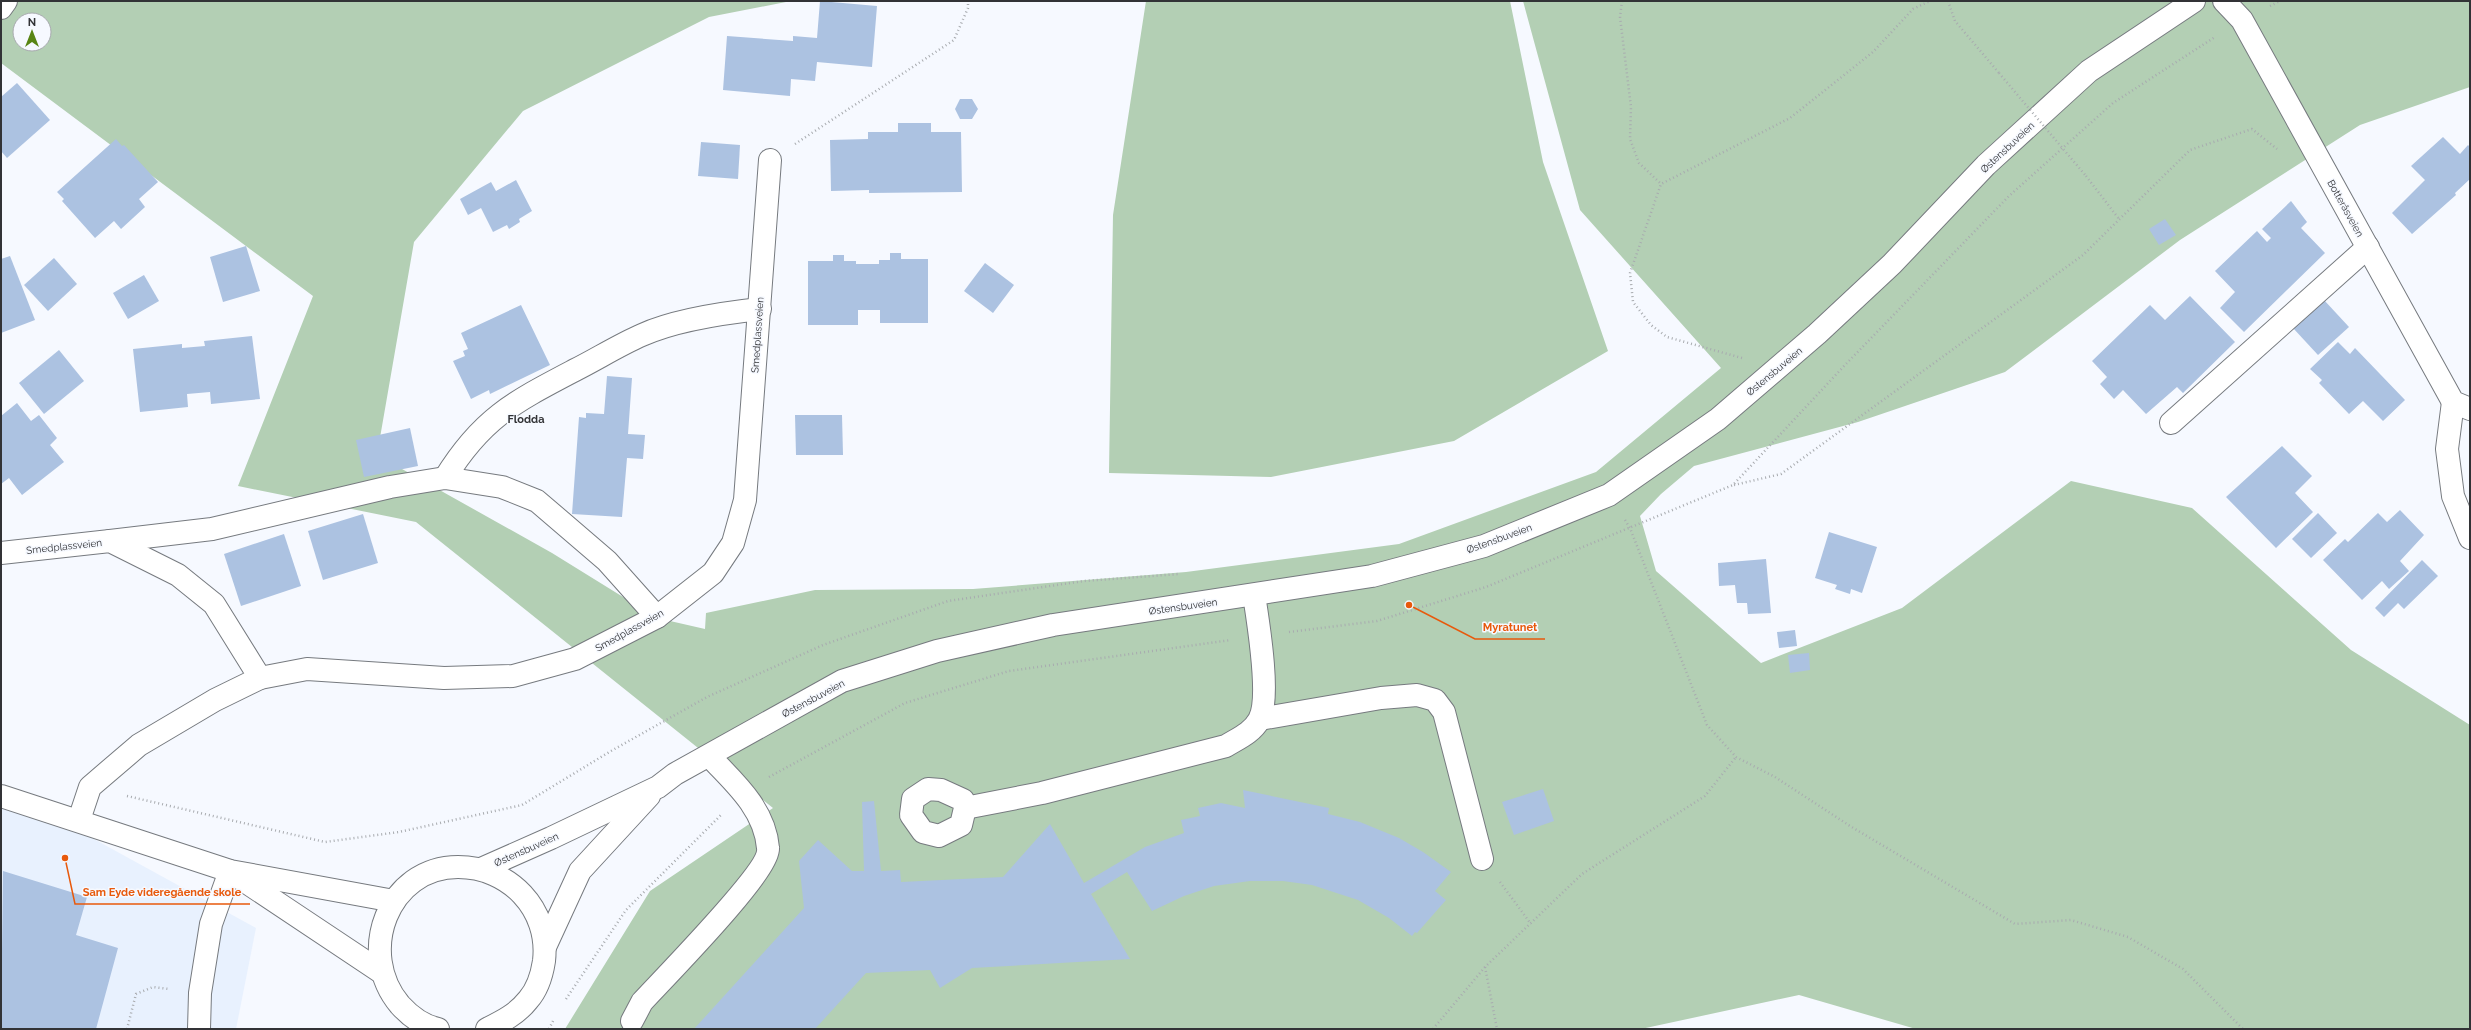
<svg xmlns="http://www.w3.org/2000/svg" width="2471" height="1030" viewBox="0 0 2471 1030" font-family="Raleway,sans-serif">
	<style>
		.built { fill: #e8f1fe }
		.green { fill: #b3cfb4; fill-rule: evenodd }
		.building { fill: #acc2e1 }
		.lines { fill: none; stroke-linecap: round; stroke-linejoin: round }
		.minor-casing { stroke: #767a7f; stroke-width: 24 }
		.major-casing { stroke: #767a7f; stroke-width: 24 }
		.path { stroke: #a8abaf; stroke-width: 2.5; stroke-dasharray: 1 3; stroke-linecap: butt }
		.minor { stroke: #fff; stroke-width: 22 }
		.major { stroke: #fff; stroke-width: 22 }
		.path-bridge { stroke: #a8abaf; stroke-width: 2.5; stroke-dasharray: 1 3; stroke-linecap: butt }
		.labels { text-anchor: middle; stroke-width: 3; stroke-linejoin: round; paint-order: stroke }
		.street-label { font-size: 10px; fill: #323336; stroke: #f6f9ff }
		.neighbourhood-label { font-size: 11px; font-weight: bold; fill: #323336; stroke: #f6f9ff }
		.leader { fill: none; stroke: #e8590c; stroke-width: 1.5 }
		.callout-dot { fill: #e8590c; stroke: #f6f9ff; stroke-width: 1.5 }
		.callout-label { font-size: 11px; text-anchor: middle; font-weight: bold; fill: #e8590c; stroke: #f6f9ff; stroke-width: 3; stroke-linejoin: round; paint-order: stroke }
	</style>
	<rect width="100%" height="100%" fill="#f6f9ff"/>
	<polygon class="built" points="1,788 256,928 236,1029 1,1029"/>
	<g class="green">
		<path d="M 1,1 L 791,1 L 709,17 L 523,111 L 414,242 L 377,455 L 552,553 L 657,618 L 705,629 L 706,613 L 815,590 L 973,589 L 1186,572 L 1399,544 L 1596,472 L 1721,368 L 1580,210 L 1523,1 L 2470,1 L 2470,87 L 2360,125 L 2180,240 L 2005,372 L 1858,422 L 1694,466 L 1661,494 L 1640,516 L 1656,571 L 1761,663 L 1902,608 L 2071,481 L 2192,508 L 2351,650 L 2470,725 L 2470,1029 L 1916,1029 L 1799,995 L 1641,1029 L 565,1029 L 650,891 L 773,808 L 416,522 L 238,486 L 313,296 L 1,63 ZM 20,20 L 44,20 L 44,44 L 20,44 Z"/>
		<polygon points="1146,1 1510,1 1543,162 1608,351 1454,441 1271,477 1109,473 1113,215"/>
	</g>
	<g class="building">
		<polygon points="820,1 877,6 872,67 817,62 815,81 791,79 790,96 723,90 727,36 793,41 793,36 817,38"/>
		<polygon points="17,83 50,120 7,158 1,151 1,97"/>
		<polygon points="960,99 972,99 978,109 972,119 960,119 955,109"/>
		<polygon points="898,123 931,123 931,132 961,132 962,192 869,193 869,190 831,191 830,140 868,139 868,132 898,132"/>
		<polygon points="2443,137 2460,154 2468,145 2470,147 2470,179 2455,193 2456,195 2412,234 2392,213 2425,180 2411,166"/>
		<polygon points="116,139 122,146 124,145 158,182 139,199 145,207 121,229 114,221 95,238 62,201 64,199 57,192"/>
		<polygon points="701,142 740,145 738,179 698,176"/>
		<polygon points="516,180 532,211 519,219 520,222 509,229 507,225 493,232 481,208 468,215 460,199 491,182 496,191"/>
		<polygon points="2291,201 2307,222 2301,228 2325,253 2244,332 2220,308 2235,292 2215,271 2257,231 2267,242 2271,238 2262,229"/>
		<polygon points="2165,219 2176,235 2159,245 2149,229"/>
		<polygon points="246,246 260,291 223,302 210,257"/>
		<polygon points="890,253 901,253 901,259 928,259 928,323 880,323 880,310 858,310 858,325 808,325 808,261 833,261 833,255 844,255 844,261 856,261 856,264 879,264 879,260 890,260"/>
		<polygon points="10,256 35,320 1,333 1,259"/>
		<polygon points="54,258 77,284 48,311 24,285"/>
		<polygon points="985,263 1014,285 993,313 964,291"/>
		<polygon points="144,275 159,301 128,319 113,293"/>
		<polygon points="2190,296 2235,342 2183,393 2177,387 2146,414 2123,390 2114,399 2100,384 2107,377 2092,361 2150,305 2165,320"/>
		<polygon points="2324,300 2349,327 2318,355 2293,328"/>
		<polygon points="521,305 550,365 490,394 489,390 471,399 453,361 465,356 463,351 468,349 461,333"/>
		<polygon points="252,336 260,399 211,404 210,392 187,394 188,407 140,412 133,349 182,344 182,348 205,346 204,341"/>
		<polygon points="2338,342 2350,354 2355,348 2405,400 2383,421 2363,401 2349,414 2319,383 2322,380 2310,369"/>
		<polygon points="59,350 84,381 44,414 19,383"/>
		<polygon points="607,376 632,378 628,434 645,435 643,459 627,458 622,517 572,514 579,417 586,418 586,413 604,414"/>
		<polygon points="17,403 31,421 39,415 57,438 50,445 64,462 22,495 9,478 1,484 1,416"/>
		<polygon points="795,415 842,415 843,455 796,455"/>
		<polygon points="410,428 418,466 364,477 356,440"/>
		<polygon points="2282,446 2312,476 2295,493 2313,512 2276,548 2226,497"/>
		<polygon points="2400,510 2424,535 2400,561 2409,571 2389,589 2382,581 2362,600 2323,560 2345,539 2348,542 2378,513 2387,522"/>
		<polygon points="2318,513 2337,533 2311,558 2292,539"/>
		<polygon points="363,514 378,563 323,580 308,531"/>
		<polygon points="1829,532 1877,547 1862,593 1851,589 1850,594 1835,589 1837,585 1815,578"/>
		<polygon points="284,534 301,586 241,606 224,554"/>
		<polygon points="1766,559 1771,613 1748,614 1747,603 1737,603 1735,585 1719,586 1718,563"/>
		<polygon points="2422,560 2438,576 2404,609 2398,603 2384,617 2375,608"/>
		<polygon points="1795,630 1797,646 1779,648 1777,632"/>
		<polygon points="1809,653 1810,670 1790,673 1788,655"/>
		<polygon points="1543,789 1554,821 1514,835 1502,802"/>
		<polygon points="1243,790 1329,808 1328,814 1360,822 1399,838 1423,852 1451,872 1435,891 1446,900 1417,933 1415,932 1412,936 1389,918 1358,900 1312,885 1283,881 1250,881 1214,886 1184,896 1152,911 1127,872 1091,894 1130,959 972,968 940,988 930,970 866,973 815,1029 694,1029 804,908 799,861 818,840 852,871 864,871 862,802 874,801 881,871 900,870 901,882 1003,877 1050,824 1084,883 1145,847 1184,833 1181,820 1200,816 1198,808 1221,803 1245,808"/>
		<polygon points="3,871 87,897 76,935 118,948 96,1029 1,1029"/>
	</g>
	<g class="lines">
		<defs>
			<g id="minor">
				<polyline points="2224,1 2242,20 2453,402 2470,409"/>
				<polyline points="1,8 6,1"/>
				<polyline points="2453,402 2447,449 2453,496 2470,538"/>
				<polyline points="2171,423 2368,247"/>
				<path d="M 445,478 C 482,418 514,402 575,370 C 597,359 619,345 642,335 C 675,320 723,313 760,309"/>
				<polyline points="110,541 212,529 390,487 445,478 502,487 537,501 607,561 657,617"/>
				<polyline points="1,553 110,541 178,575 214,604 260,678 215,700 139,745 90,787 79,820"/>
				<polyline points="260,678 307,669 444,678 513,676 575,659 657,617 713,573 733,543 745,500 770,160"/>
				<polyline points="1260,719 1381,698 1417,695 1435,700 1444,712 1482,859"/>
				<polygon points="928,789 941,790 963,800 965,808 961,825 939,836 923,832 911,815 913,799"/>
				<polyline points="1,796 230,871 394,901"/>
				<path d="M 965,808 L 1042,793 L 1226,746 C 1237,739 1252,733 1259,720 C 1271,699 1258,621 1254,595"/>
				<polyline points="237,876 381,972"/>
				<path d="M 632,1021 L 642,1002 C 662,980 771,870 768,848 C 765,809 734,782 709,756"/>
				<polyline points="199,1029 200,993 211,924 230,871"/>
			</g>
			<g id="major">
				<polyline points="481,869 551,838 658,787 675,774 842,681 937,651 1053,625 1372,576 1484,546 1609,495 1718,419 1817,334 1892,264 1986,165 2089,71 2194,1"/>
				<polyline points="545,947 580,871 649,796"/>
				<path d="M 438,1029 C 424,1026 410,1016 400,1005 C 356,953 388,867 458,867 C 509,867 550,909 544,961 C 542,974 537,990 528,1000 C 517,1014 503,1021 487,1029"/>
			</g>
		</defs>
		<use href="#minor" class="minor-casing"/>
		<use href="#major" class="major-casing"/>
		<g class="path">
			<polyline points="1622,1 1620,17 1631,107 1630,139 1639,163 1661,184"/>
			<polyline points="1948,1 1955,21 1999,73"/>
			<polyline points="2270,6 2280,1"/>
			<polyline points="795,144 954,40 968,8 968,1"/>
			<polyline points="2086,176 2119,219"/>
			<polyline points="1742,358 1667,337 1651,325 1633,302 1630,273 1661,184 1790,118 1873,52 1913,9 1930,1"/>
			<polyline points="1734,485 1781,474 2083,255 2190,150 2252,129 2277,149"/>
			<polyline points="1625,520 1630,528 1707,725 1736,757 1775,777 1850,826 2015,924 2071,920 2128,937 2183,969 2243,1029"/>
			<polyline points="1289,632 1377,621 1486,587 1733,485 1845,365 2009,196 2113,103 2215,37"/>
			<polyline points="769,777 905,703 1009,671 1231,640"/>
			<polyline points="127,796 325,842 399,832 522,805 611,751 707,697 823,645 948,601 1084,581 1179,574"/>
			<polyline points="1500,882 1531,924"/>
			<polyline points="1485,967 1497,1029"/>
			<polyline points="566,999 626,910 722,814"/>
			<polyline points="127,1029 136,994 153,987 169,989"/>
			<polyline points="549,1029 554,1019"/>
			<polyline points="1433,1029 1485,967 1582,874 1705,796 1736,757"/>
		</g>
		<use href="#minor" class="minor"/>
		<use href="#major" class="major"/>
		<polyline class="path-bridge" points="1999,73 2086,176"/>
	</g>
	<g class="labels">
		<g class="street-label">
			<text transform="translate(2007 147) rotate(-43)" y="4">Østensbuveien</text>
			<text transform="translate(2346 208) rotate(61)" y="4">Botteråsveien</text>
			<text transform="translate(757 335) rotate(-86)" y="4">Smedplassveien</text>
			<text transform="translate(1774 371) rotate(-40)" y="4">Østensbuveien</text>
			<text transform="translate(1499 538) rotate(-20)" y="4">Østensbuveien</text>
			<text transform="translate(64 546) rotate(-6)" y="4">Smedplassveien</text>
			<text transform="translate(1183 606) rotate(-8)" y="4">Østensbuveien</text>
			<text transform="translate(629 630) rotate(-29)" y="4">Smedplassveien</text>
			<text transform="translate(813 698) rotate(-28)" y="4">Østensbuveien</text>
			<text transform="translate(526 849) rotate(-24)" y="4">Østensbuveien</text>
		</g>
		<g class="neighbourhood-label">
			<text x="526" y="423">Flodda</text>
		</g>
	</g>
	<path class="leader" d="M1409 605L1475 639H1545M65 858L75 904H250"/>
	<g class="callout-dot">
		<circle cx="1409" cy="605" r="4"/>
		<circle cx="65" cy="858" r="4"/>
	</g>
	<g class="callout-label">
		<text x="1510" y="631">Myratunet</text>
		<text x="162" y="896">Sam Eyde videregående skole</text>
	</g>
	<rect width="2471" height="1030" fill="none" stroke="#323336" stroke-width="4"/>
	<g transform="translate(32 32)"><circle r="19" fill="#f6f9ff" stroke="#a8aaaf"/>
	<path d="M0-3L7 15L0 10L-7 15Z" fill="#588514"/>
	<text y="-6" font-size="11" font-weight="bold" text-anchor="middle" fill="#323336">N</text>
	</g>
</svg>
